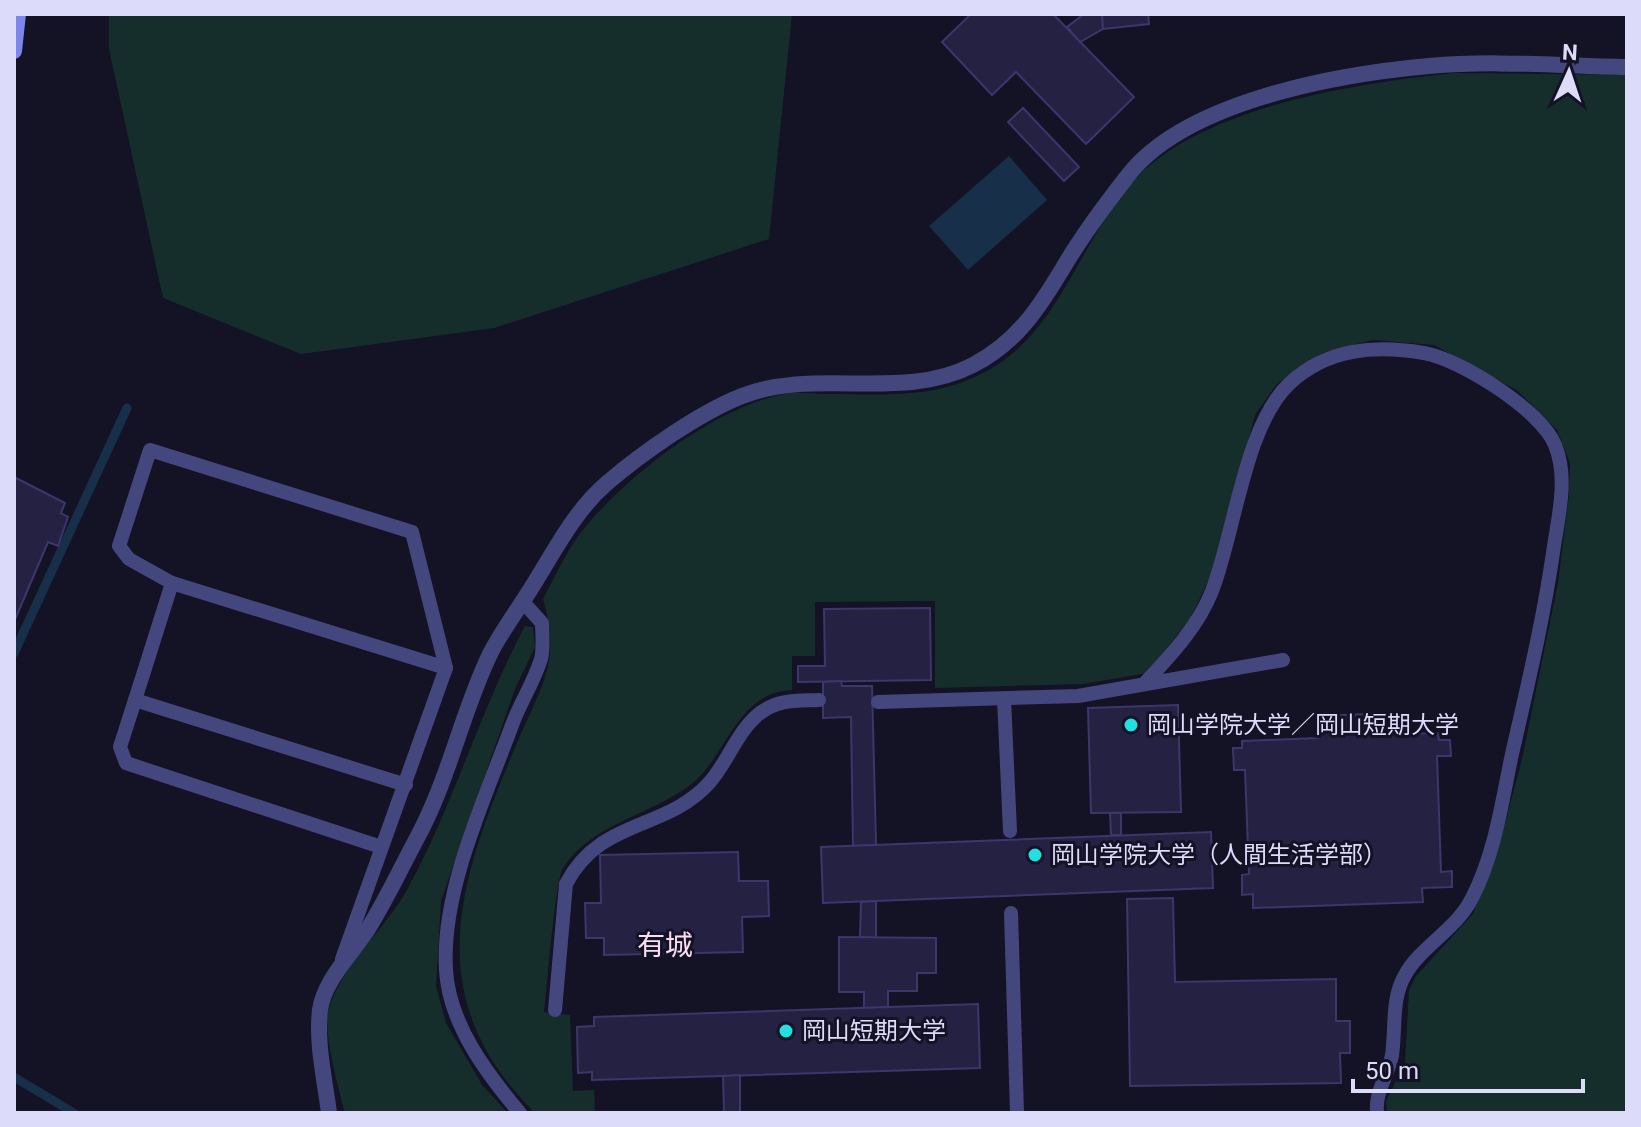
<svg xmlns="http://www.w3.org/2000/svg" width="1641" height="1127" viewBox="0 0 1641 1127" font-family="Roboto,'Noto Sans JP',sans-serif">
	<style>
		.green { fill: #162e2b }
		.water { fill: #172f49 }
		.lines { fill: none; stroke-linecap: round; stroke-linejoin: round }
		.stream { stroke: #172f49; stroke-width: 9 }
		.building { fill: #252143; stroke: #3c366c; stroke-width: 2 }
		.lane { stroke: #44477e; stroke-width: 14 }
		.street { stroke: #44477e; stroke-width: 16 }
		.secondary { stroke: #7e86ee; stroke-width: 16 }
		.poi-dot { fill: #20e0e1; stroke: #141225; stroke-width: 3 }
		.labels { text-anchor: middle; stroke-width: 6; stroke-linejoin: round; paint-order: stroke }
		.poi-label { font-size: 24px; fill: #dcdbfa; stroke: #141225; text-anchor: start }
		.quarter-label { font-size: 28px; fill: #faddf2; stroke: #141225 }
	</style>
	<rect width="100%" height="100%" fill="#141225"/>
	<g class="green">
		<polygon points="109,14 792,14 769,239 494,328 301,354 163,298 109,49"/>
		<path d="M 1454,73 L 1627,75 L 1627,1113 L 1387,1113 L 1386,1101 L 1405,1063 L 1409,990 L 1416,976 L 1473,914 L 1503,831 L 1522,759 L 1558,583 L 1569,495 L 1570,463 L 1557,430 L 1518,391 L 1434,345 L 1373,340 L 1325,352 L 1299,367 L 1276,385 L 1255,415 L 1215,567 L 1190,619 L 1147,673 L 1083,684 L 935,688 L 935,601 L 815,602 L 815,656 L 792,656 L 792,690 C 735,693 728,757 689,786 C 648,816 593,823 563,868 C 555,880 547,990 544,1012 L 570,1015 L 573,1091 L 594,1090 L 595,1113 L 535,1113 C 416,995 460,878 517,743 C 541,686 562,662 543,599 C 556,575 568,547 586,526 C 631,473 715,407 785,394 C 798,391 814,394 828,394 C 887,394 938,400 992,368 C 1057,331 1082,241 1129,186 C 1194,107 1358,83 1454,73 Z"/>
		<path d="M 525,626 L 533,627 L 535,647 L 515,689 L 441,901 L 436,986 L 446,1023 L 482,1085 L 508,1113 L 345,1113 C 339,1091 323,1031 328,1011 C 341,965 386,929 408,888 C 454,804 480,710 525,626 Z"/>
	</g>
	<polygon class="water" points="1009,156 1047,200 968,270 929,226"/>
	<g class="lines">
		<g class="stream">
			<polyline points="14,653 127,408"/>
			<polyline points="14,1077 74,1113"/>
		</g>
	</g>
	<g class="building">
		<polygon points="971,14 1053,14 1134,97 1086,144 1016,72 992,95 942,42"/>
		<polygon points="1084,14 1102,14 1103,29 1080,42 1067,27"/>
		<polygon points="1102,14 1148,14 1149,24 1103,29"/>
		<polygon points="1023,108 1079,167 1064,181 1008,122"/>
		<polygon points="14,477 65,503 61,513 68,517 58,546 48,542 14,622"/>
		<polygon points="930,608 931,680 798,682 798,666 825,666 824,609"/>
		<polygon points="841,681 842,686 872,686 876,845 853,846 851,717 823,718 823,682"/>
		<polygon points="1178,705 1181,812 1091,813 1088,708"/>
		<polygon points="1367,714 1368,735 1438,733 1439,740 1450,740 1451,756 1437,756 1441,872 1452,871 1452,887 1422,888 1423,902 1253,908 1253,894 1242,895 1242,875 1249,874 1245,770 1234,770 1233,748 1242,748 1242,741 1318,738 1317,716"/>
		<polygon points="1110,813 1121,813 1121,835 1111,835"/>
		<polygon points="1211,832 1213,888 823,903 821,847"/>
		<polygon points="738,852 739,881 768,881 769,916 742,917 743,952 604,955 604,938 586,938 585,903 601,903 600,855"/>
		<polygon points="1173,898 1175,982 1336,979 1336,1021 1350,1021 1350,1053 1340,1053 1341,1083 1130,1086 1127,899"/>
		<polygon points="876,901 876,938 860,937 861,902"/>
		<polygon points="839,937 936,938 936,973 917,973 917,991 888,991 888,1007 864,1008 864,992 839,992"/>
		<polygon points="978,1004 980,1068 592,1080 592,1072 578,1073 577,1027 594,1026 594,1017"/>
		<polygon points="740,1075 740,1113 724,1113 723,1076"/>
	</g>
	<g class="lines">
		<g class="lane">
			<polyline points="172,583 129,559 119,546 150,450 412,532 446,668 342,959"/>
			<path d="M 1144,684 C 1170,656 1198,627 1212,591 C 1235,532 1245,424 1290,383 C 1328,348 1375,345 1424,353 C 1460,359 1542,411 1555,445 C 1568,476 1559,514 1554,546 C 1544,617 1528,684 1512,754 C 1502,801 1495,854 1472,898 C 1457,929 1420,947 1405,975 C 1391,999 1396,1028 1392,1055 C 1388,1077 1375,1090 1377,1113"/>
			<polyline points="1004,699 1010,831"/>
			<polyline points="135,700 120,747 126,763 375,845"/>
			<polyline points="878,702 1078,696 1283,660"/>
			<polyline points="406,785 135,700 172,583 446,668"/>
			<polyline points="1011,913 1017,1113"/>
			<path d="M 555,1010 L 566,884 C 600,818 666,831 709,783 C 728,762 737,731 760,713 C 779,699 796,701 819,700"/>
			<path d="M 520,1113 C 487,1074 449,1024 446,970 C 441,891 485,799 512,725 C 520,703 534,682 541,659 C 544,648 542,634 542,623 L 523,602"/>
		</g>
		<path class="street" d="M 329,1113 C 325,1080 316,1044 320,1010 C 324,980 352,954 368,929 C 386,900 401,868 417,838 C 449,779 462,712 490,654 C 501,632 517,611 530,590 C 553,554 574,511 607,483 C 642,453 699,413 742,396 C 816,367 902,402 973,365 C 1018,342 1041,305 1066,263 C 1084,233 1105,205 1126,178 C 1183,101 1339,74 1429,66 C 1494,60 1562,66 1627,67"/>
		<polyline class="secondary" points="14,51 18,14"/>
	</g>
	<g class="poi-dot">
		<circle cx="1131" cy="725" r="8"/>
		<circle cx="1035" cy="855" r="8"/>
		<circle cx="786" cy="1031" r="8"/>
	</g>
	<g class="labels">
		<g class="poi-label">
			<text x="1147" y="733">岡山学院大学／岡山短期大学</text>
			<text x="1051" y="863">岡山学院大学（人間生活学部）</text>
			<text x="802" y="1039">岡山短期大学</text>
		</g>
		<g class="quarter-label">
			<text x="665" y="955">有城</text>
		</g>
	</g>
	<rect width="1641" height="1127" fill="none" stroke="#dcdbfa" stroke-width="32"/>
	<g transform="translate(1569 72) rotate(3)" stroke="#141225" stroke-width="6" paint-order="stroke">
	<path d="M0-6L14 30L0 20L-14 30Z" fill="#dcdbfa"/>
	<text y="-12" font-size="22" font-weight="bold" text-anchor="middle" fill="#dcdbfa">N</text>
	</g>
	<path d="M1353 1079v12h230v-12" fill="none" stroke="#dcdbfa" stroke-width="4"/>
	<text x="1365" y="1079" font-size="24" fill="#dcdbfa" stroke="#141225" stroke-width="6" paint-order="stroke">50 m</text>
</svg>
